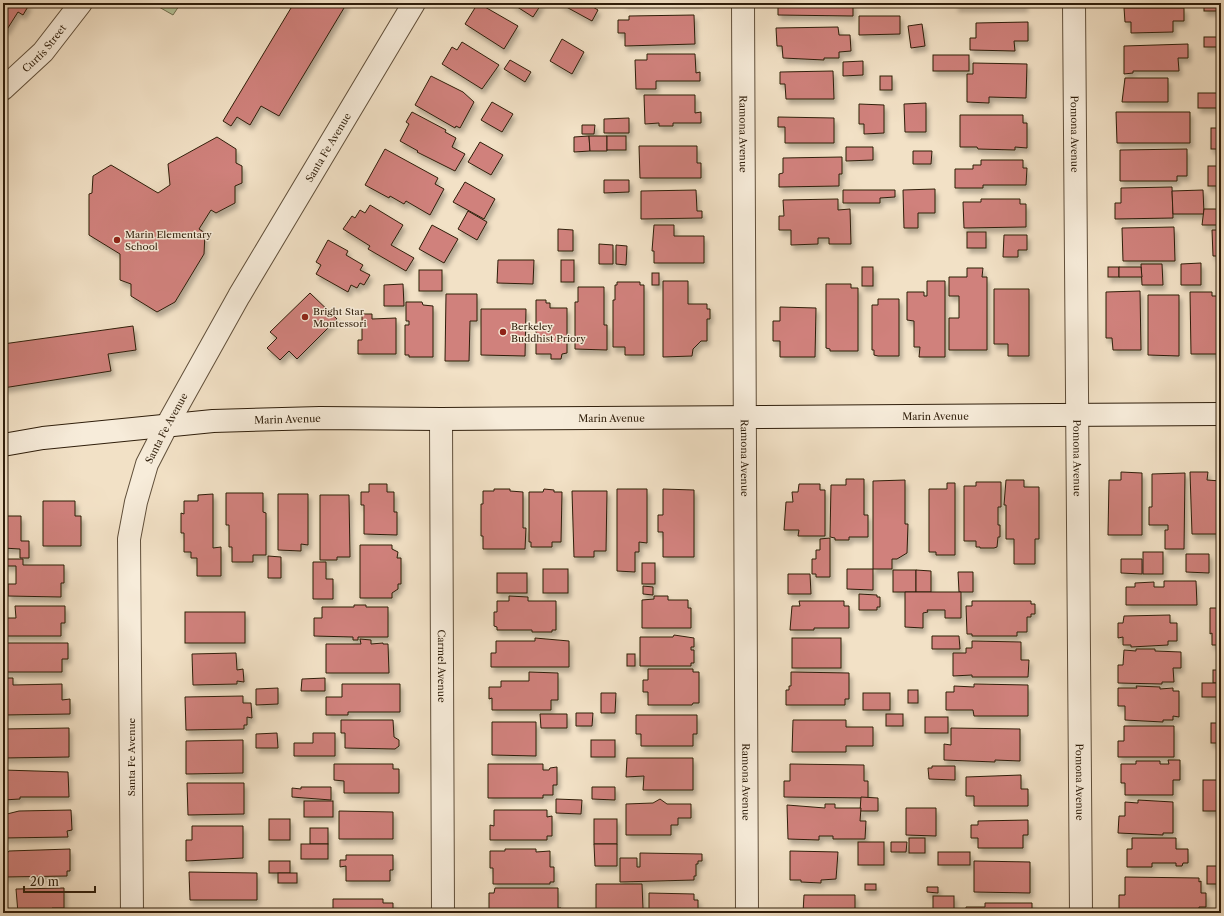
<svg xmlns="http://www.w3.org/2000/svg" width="1224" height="916" viewBox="0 0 1224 916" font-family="'Libre Caslon Text',serif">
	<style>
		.green { fill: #b5c499; stroke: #727152 }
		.building { fill: #d0817b; stroke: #2f1e0b; filter: url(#shadow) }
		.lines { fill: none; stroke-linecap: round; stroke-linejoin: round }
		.minor-casing { stroke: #604f3a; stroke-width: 24 }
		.tertiary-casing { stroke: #604f3a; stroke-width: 24 }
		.secondary-casing { stroke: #2f1e0b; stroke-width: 24 }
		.minor { stroke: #f7ecda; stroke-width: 22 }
		.tertiary { stroke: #f7ecda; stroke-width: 22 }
		.secondary { stroke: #f7ecda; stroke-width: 22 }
		.poi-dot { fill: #8f2418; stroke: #f7ecda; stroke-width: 1.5 }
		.labels { text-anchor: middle; stroke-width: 3; stroke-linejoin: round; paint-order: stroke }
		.street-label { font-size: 10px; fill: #2f1e0b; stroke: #f7ecda }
		.poi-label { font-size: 10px; fill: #2f1e0b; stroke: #f7ecda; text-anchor: start }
	</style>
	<defs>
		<filter id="shadow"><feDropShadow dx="2.5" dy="4.5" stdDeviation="2" flood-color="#0004"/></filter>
	</defs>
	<rect width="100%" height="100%" fill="#f2e1c6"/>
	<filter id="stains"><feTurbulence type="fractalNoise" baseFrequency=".005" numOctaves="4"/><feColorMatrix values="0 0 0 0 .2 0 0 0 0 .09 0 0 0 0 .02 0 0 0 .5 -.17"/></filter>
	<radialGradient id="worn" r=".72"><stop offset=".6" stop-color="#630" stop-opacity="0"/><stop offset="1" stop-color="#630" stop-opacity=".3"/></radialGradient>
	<polygon class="green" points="152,3 181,3 173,15"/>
	<g class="building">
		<polygon points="3,3 26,3 29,5 23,15 18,12 6,31 3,29"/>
		<polygon points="294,3 347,3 279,116 261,106 250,125 237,117 231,126 223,121"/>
		<polygon points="478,3 518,26 504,49 465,24"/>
		<polygon points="511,3 542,3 533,17"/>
		<polygon points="559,3 586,3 598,10 592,21"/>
		<polygon points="624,3 700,3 624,4"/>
		<polygon points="778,3 853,3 853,16 778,15"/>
		<rect x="956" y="3" width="69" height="4"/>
		<rect x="1204" y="3" width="17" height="8"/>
		<polygon points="1124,8 1184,8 1184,21 1173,21 1173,32 1131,33 1131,22 1125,22"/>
		<polygon points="694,15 695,44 625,46 625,33 618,33 618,20 629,20 629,16"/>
		<polygon points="859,16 900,16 900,34 859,35"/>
		<polygon points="1028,22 1028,41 1014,41 1015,51 970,50 970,38 976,38 976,23"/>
		<polygon points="922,24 925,46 911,48 908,26"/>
		<polygon points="838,27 839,35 850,35 851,51 839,52 839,58 824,58 824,60 783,58 782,46 777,46 776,28"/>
		<rect x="1204" y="37" width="17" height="10"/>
		<polygon points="562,39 584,52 572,74 550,61"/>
		<polygon points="462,42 499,65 482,89 442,64 452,47 457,50"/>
		<polygon points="1188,44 1188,58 1178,58 1179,71 1133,71 1133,73 1124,74 1124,46"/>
		<polygon points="647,54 695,54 696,73 700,72 700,81 656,81 656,89 636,89 635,60 647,60"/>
		<rect x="933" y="55" width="36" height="16"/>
		<polygon points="510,60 531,72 525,82 504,69"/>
		<polygon points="863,61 863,75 843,76 843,62"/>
		<polygon points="973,63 1027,64 1026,98 989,97 989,103 967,102 967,74 973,74"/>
		<polygon points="833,71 834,99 786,99 785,84 780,84 780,72"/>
		<polygon points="431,76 463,92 474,102 460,128 456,126 455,128 415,105"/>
		<rect x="880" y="76" width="12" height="14"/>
		<polygon points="1125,78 1168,78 1168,102 1122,102"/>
		<rect x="1198" y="93" width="23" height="15"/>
		<polygon points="644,95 695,95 695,113 701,112 701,123 673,123 673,126 659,126 659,123 645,124"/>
		<polygon points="492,102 513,114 502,132 481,120"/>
		<polygon points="926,103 926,132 905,132 904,104"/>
		<polygon points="859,104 884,105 884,133 864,134 864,124 859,124"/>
		<polygon points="412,112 446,130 445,132 456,138 452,147 465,154 455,171 417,152 418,151 400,141 409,124 406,122"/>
		<polygon points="1116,112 1190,112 1190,143 1117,143"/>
		<polygon points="960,115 1023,115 1023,123 1027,123 1027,148 1015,147 1015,150 978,149 977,147 960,147"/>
		<polygon points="778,117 834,118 834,143 785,143 785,127 778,127"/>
		<polygon points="629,118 629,133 604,133 604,119"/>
		<polygon points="582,125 595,125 594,134 582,134"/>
		<rect x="1211" y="128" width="10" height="21"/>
		<polygon points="589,136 590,151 574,152 574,137"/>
		<polygon points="589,136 607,136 607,151 590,151"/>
		<rect x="607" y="136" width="19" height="14"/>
		<polygon points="217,137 236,149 236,163 242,166 242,183 235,186 235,203 216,213 211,210 199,229 205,233 204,254 175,302 157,312 131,296 131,284 120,280 120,254 89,235 89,194 92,193 93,176 111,165 158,193 170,185 168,164"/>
		<polygon points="480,142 503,155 491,175 468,162"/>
		<polygon points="639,146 697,146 697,163 701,163 701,178 640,178"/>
		<polygon points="846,147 873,147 873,160 846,161"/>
		<polygon points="385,149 438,178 435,184 444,189 430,215 406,201 404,204 390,196 389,198 365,185"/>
		<polygon points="1187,149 1187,176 1177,176 1177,181 1120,181 1120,150"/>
		<polygon points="913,151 932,151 931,164 913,164"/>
		<polygon points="842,157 842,174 839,174 839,186 779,187 779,174 783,173 783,158"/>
		<polygon points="981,160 1023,160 1023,168 1027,168 1026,185 983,185 983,188 955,188 955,169 973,169 973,165 981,165"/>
		<rect x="1208" y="166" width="13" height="20"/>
		<polygon points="604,180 629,180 629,192 604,193"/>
		<polygon points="465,182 495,199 484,219 453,202"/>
		<polygon points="1172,187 1173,218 1115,219 1115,203 1121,203 1121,188"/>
		<polygon points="935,189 935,213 918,213 918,228 904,228 903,190"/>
		<polygon points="696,190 697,211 702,211 702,218 641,219 641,191"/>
		<polygon points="843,190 895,190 895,197 880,198 880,203 843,203"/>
		<polygon points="1203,190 1204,214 1173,214 1172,191"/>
		<polygon points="838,199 838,210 850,209 851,244 829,244 829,238 818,238 818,244 791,245 791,230 779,230 779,216 784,216 783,200"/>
		<polygon points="981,199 1020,199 1020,204 1026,204 1026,227 964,228 963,202 981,202"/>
		<polygon points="370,205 403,225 391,245 414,258 406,271 368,249 370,246 343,229 352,216 355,218 360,210 365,213"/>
		<polygon points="1204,209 1221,209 1221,225 1202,225"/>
		<polygon points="468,211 487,222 477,240 458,229"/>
		<polygon points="432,225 458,239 444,263 419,249"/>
		<polygon points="654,225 674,225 674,236 704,236 704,263 654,263 654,251 652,251"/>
		<polygon points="1174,227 1175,261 1123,261 1122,228"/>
		<polygon points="558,229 573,230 573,251 558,251"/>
		<polygon points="1212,230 1221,230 1221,256 1213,256"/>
		<rect x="967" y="232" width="19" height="16"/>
		<polygon points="1004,235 1027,235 1027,250 1018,250 1018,257 1003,257"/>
		<polygon points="328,240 348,251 346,255 363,265 360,270 370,275 364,285 360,283 357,288 351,285 348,292 316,274 321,265 316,262"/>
		<polygon points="599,244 613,245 613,264 599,264"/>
		<polygon points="616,245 627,246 626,265 616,264"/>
		<polygon points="498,260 534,260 533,284 497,283"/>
		<rect x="561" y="260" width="13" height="22"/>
		<polygon points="1201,263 1201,285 1181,285 1181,264"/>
		<polygon points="1141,264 1162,264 1163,285 1142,285"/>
		<rect x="862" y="267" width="11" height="19"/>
		<rect x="1108" y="267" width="11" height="10"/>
		<polygon points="1119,267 1141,267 1142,277 1119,277"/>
		<polygon points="967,268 983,268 982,277 987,277 987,350 949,350 949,318 959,318 959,296 949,296 949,277 967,277"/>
		<rect x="419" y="270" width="23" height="21"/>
		<rect x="652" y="273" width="7" height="12"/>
		<polygon points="663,281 688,281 688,304 707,304 707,309 710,309 710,319 707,319 707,341 701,341 693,349 692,356 663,357"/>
		<polygon points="927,281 945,281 945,357 919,357 920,347 914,347 914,321 907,320 907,292 924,292 924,296 927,296"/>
		<polygon points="617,282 640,282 640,285 644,285 644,355 625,355 625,347 613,347 613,300 615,300 615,285 617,285"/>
		<polygon points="403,284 404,306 384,306 384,285"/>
		<polygon points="826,284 851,284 851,288 858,288 858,351 830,351 830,349 826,348"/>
		<polygon points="578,287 604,287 604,325 607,325 607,350 575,349 575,302 578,302"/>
		<polygon points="994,289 1029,289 1029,356 1008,356 1008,344 994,344"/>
		<polygon points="1140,291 1141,350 1113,350 1112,338 1106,338 1106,292"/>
		<polygon points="1190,292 1212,292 1212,296 1221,296 1221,354 1191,354"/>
		<polygon points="310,293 337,319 297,359 289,351 280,360 267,348 277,338 270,332"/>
		<polygon points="446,294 477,294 477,321 470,321 469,361 445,361"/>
		<polygon points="1148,295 1179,295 1179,356 1148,355"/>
		<polygon points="878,299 899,299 899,356 878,356 874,355 874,350 872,350 872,305 878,305"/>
		<polygon points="536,300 546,300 546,303 550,303 550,308 567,308 567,353 562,354 561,359 551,359 551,354 536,354"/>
		<polygon points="406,302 422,302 423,305 433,306 433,357 409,357 409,355 405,355 405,325 409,325 409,321 406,321"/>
		<polygon points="780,307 816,308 815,357 780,357 780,341 773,341 773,321 780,321"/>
		<polygon points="481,309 526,309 525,356 481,355"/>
		<polygon points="362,314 372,314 372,319 396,318 396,354 358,354 358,340 362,340"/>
		<polygon points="133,326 136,350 108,354 111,371 3,388 3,344"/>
		<polygon points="1121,472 1142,473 1142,535 1108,535 1109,480 1121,480"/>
		<polygon points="1190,472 1208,472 1207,480 1221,481 1221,534 1192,534"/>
		<polygon points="1185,473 1184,549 1165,549 1165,530 1168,530 1168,525 1149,525 1149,507 1152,507 1152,474"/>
		<polygon points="846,479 864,479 864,515 868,515 868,537 849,537 849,540 835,540 835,538 830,537 831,485 846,485"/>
		<polygon points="905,480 905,524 908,524 907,553 897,559 892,559 892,569 873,569 873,481"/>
		<polygon points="1006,480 1024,480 1024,487 1039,487 1039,539 1035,539 1035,564 1014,564 1014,539 1006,539 1006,505 1004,505"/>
		<polygon points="976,482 1001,482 1001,507 998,507 998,525 1000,525 1000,537 998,537 997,547 994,548 980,548 980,547 976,547 976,541 964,541 964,486 976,486"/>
		<polygon points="947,483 955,483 955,555 936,555 936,552 929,552 929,489 947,489"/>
		<polygon points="369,484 387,484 387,492 394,492 394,512 397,512 397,535 364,534 364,505 361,505 361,492 369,492"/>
		<polygon points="799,484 820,484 820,490 825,490 825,536 798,536 799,530 784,530 786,502 793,502 792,492 798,492"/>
		<polygon points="494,489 510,489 510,491 523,492 523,528 526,528 525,549 483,549 483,536 481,536 481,504 483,504 483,491 494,491"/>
		<polygon points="544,489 554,490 554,492 562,492 561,542 552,542 552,547 531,547 531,542 529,542 529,492 543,492"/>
		<polygon points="617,489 647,489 647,543 639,542 639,552 635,552 635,572 617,571"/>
		<polygon points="663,489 694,490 694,557 663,557 663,532 658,532 658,515 663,515"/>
		<polygon points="572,491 607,491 606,551 594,551 594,557 574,557"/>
		<polygon points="226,493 263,493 263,512 266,513 266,555 253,555 253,562 232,562 232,547 229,547 229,525 226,525"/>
		<polygon points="213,494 213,548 221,547 221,576 197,576 197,558 191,558 191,552 184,552 184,533 181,533 181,513 184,514 184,501 198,501 198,495"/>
		<polygon points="278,494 308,494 308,545 301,544 301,551 278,550"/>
		<polygon points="320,495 349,495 350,557 337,557 337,560 320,560"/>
		<polygon points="43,501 75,501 75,516 81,516 81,546 43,546"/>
		<polygon points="3,511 5,511 5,516 21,516 21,541 29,541 29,558 20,558 20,549 3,548"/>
		<polygon points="830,538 830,577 816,577 816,574 812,574 812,559 816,559 816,550 820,550 820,539"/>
		<polygon points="360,545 392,545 392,549 398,552 397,558 401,558 401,584 398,584 398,589 392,593 392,598 360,598"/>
		<rect x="1143" y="552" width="20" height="22"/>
		<polygon points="1186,554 1209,554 1209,573 1186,572"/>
		<polygon points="268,556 281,557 281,578 268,578"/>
		<polygon points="5,559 23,559 23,565 64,565 64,583 61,583 61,597 8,596 8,584 16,584 16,566 5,566"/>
		<polygon points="1121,559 1142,559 1142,574 1121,573"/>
		<polygon points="313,562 326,562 326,579 333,579 333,599 313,599"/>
		<rect x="642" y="563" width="13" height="21"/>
		<rect x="543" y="569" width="25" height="24"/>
		<polygon points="847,569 873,569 873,590 847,589"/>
		<rect x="893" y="570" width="23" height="22"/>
		<polygon points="916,570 931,571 931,592 916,592"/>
		<polygon points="958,572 973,572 973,592 959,592"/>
		<rect x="497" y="573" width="30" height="20"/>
		<polygon points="788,574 810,574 811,594 788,594"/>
		<polygon points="1164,581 1196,581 1197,605 1126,605 1126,587 1135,587 1135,583 1154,582 1154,587 1164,587"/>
		<polygon points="643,586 653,587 653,595 643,594"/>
		<polygon points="905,592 961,592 961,618 945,618 945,610 927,610 928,612 923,613 923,628 905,627"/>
		<polygon points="859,594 877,595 877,597 880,597 880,607 877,607 877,610 859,610"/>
		<polygon points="509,596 528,597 528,601 556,601 556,630 552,630 552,632 532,632 532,630 497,630 497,627 494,626 494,612 497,612 497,601 509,601"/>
		<polygon points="654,596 668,596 668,600 688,600 688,608 691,608 691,628 642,628 642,600 654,599"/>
		<polygon points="799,601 844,601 844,606 849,606 849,628 814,628 814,630 790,630 792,606 800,606"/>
		<polygon points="972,601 1031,601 1031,604 1035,604 1035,614 1031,614 1031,617 1027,617 1027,632 1017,632 1017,636 972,636 972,634 967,634 966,606 972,606"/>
		<polygon points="354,605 366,605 366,607 388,607 388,637 358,637 358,640 353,640 353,637 314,636 314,618 322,618 322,607 354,607"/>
		<polygon points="15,606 65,606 65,623 61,623 61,636 4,636 4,618 16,618"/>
		<polygon points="1210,608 1221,608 1221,645 1212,645 1212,633 1210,634"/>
		<rect x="185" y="612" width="60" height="31"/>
		<polygon points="1170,615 1170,623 1177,623 1177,641 1168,641 1168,645 1131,647 1131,645 1123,645 1123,637 1118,638 1118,623 1123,623 1124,616"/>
		<polygon points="674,635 694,638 694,647 691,647 691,650 694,650 694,663 691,663 691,666 640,666 640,637 673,637"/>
		<polygon points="932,636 959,636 960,649 932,649"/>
		<polygon points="535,638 569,641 569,667 491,667 491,653 496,653 496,641 535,641"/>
		<rect x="792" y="638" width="49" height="30"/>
		<polygon points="360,639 371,640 371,644 383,643 383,644 388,644 389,673 326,673 326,644 361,644"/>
		<polygon points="972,641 1021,642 1021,660 1029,660 1028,677 972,677 972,675 953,676 953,653 966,653 966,648 972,648"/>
		<polygon points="3,643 68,643 68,659 62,659 62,672 3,672"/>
		<polygon points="1136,649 1155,649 1155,651 1181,652 1181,668 1173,668 1174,682 1162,682 1162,684 1118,683 1118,665 1123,665 1124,650 1136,651"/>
		<polygon points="236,653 237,670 243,669 244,682 237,681 237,684 193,685 192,654"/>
		<rect x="627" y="654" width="8" height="12"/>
		<polygon points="648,669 693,669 693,672 699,672 699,703 693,703 692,705 648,705 648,692 643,692 643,680 648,680"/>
		<rect x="1213" y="670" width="8" height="13"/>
		<polygon points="529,672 558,673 558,700 551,700 551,710 492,710 492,698 489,699 489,687 501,687 501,681 529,681"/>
		<polygon points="791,672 849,673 849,699 845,699 845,705 786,705 786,690 789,690 789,686 791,686"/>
		<polygon points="3,678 13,678 13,685 62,684 62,700 70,699 70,714 3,715"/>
		<polygon points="325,678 325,691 301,691 302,679"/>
		<rect x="1202" y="683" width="19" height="14"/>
		<polygon points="342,684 400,684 400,712 348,712 348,715 326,715 326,697 342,697"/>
		<polygon points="974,684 1028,685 1028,716 974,716 973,710 946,710 946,692 954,692 954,686 974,687"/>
		<polygon points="1136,686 1160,687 1160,689 1173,688 1173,691 1179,691 1179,717 1173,716 1173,720 1163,720 1163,722 1125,720 1125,706 1118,706 1118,688 1137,688"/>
		<polygon points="278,688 278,704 256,705 256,689"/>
		<rect x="908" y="690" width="10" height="13"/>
		<polygon points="601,693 616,693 615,713 601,713"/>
		<rect x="863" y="693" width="27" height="17"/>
		<polygon points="243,696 243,703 251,703 252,718 247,717 247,725 244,725 244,729 186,730 185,697"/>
		<polygon points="576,713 593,713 592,726 576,726"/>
		<polygon points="540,714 567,714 567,728 541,728"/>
		<rect x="886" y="714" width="17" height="12"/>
		<polygon points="636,715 697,715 697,734 693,734 693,746 641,746 641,734 636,734"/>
		<rect x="925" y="717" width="23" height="16"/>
		<polygon points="341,720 393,720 394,737 399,740 399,746 395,749 345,748 345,733 341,733"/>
		<polygon points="793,720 846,720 846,727 873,727 873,746 846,746 846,752 792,752"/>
		<polygon points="492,722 536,722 536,756 492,755"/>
		<rect x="1211" y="723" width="10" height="20"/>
		<polygon points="1124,726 1174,726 1174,757 1118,757 1118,741 1124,741"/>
		<polygon points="69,728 69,757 3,758 3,729"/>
		<polygon points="951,728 1020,729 1020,761 995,760 995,762 944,760 944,744 951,745"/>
		<polygon points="277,733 278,748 256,748 256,734"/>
		<polygon points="313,733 335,733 335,756 294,756 294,743 313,743"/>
		<polygon points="243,740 243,773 186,774 186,741"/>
		<rect x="591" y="740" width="24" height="17"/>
		<polygon points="627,758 693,758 693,790 643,790 644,776 626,777"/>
		<polygon points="1168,760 1180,760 1180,780 1173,780 1173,795 1125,795 1125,783 1121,783 1121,764 1136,764 1136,761 1160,761 1160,764 1169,764"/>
		<polygon points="334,764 393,764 393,769 399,769 399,793 344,793 344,781 334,780"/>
		<polygon points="488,764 543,764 543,770 549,770 550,768 557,767 557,785 553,785 553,795 543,795 543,798 488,798"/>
		<polygon points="790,764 864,765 864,781 868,781 868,798 784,797 784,781 790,781"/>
		<polygon points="932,766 955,766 955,780 929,779 928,768 932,768"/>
		<polygon points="3,770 68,772 69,797 20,797 20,799 3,800"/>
		<polygon points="1021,775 1021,789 1028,789 1028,806 974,806 974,796 966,796 966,777"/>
		<rect x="1203" y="780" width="18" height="31"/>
		<polygon points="187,783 244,783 244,814 188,815"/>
		<polygon points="301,787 331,787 331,800 292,797 292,788 301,789"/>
		<polygon points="592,787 615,787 615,800 592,799"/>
		<polygon points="861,797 878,798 878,811 860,811"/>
		<polygon points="556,799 582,800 581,814 556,813"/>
		<polygon points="660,799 667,804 691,804 691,818 678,818 678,825 671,825 671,835 626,835 626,804 653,803"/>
		<polygon points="1138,800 1173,802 1173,833 1163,833 1163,835 1118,833 1119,816 1125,816 1125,802 1138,803"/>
		<rect x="304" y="801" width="29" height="16"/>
		<polygon points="825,804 835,804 835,808 861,808 860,821 866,821 865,839 833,839 833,836 819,836 819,840 788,839 787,805 825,808"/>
		<polygon points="906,808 936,808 936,836 906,835"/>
		<polygon points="71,810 72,830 67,831 68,837 3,838 3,815 19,811"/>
		<polygon points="494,810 547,810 547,817 552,816 552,836 547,836 547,840 490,840 490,825 494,826"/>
		<polygon points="339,811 393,812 393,839 339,839"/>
		<rect x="269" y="819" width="21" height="21"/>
		<rect x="594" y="819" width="23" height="25"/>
		<polygon points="1028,820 1028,835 1023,835 1023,848 978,848 978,838 971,838 971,825 978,825 978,821"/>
		<polygon points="192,826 243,826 243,858 186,861 186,840 192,840"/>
		<rect x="310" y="828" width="18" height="16"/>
		<rect x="909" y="838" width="16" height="15"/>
		<polygon points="1132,838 1176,838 1176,849 1188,849 1188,863 1183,863 1182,866 1176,866 1176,863 1152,863 1152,867 1127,867 1127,849 1132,849"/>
		<rect x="858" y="842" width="26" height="23"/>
		<polygon points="891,842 907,842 906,852 891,852"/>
		<rect x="301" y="844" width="27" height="15"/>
		<polygon points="594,844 617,844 617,866 595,866"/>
		<polygon points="70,849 70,871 67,871 67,876 4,877 3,858 9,851"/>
		<polygon points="505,849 536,849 536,852 550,851 550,867 554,867 554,882 550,882 550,884 493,884 493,868 490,868 490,851 505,851"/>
		<polygon points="790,851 838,852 836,879 821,880 821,883 801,882 801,880 790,880"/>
		<rect x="938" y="852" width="32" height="13"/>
		<polygon points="640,853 702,854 702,861 698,861 698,864 696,864 696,876 694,876 694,880 620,882 620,858 637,858 637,867 640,867"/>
		<polygon points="346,855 393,855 393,870 390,870 390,881 346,881 346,866 340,867 340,860 346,860"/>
		<rect x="269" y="861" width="21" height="12"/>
		<polygon points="974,861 1030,862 1030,893 974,892"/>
		<rect x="1207" y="866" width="14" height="18"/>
		<polygon points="189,872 257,873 257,900 190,900"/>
		<rect x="278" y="873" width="19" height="10"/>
		<polygon points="1125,877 1199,878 1199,882 1201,881 1201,893 1206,893 1206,907 1199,907 1199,909 1119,909 1119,895 1125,895"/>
		<polygon points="596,884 642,884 643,909 596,909"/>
		<rect x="865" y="884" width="11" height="6"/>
		<polygon points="927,887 938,887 938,893 927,892"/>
		<polygon points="64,888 64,908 52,908 52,913 18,913 16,889"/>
		<polygon points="495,888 558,888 558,908 561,908 561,913 489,912 489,893 494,893"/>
		<polygon points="649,893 694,894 694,900 698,900 698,913 649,913"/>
		<polygon points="804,895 855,895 855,913 803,913"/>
		<rect x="933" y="896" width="21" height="14"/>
		<polygon points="333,899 383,899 383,903 393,903 393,913 333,913"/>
		<polygon points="985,903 1032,903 1032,913 966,913 966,907 985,907"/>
		<rect x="1209" y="909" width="12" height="4"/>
		<polygon points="211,911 234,911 233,913 211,913"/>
	</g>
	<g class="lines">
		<defs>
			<g id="minor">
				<path id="s1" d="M 743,3 L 747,913"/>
				<path id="s2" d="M 1074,3 L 1081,913"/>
				<path id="s3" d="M 3,89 L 43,52 L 81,3"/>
				<path id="s4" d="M 441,419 L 443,913"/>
			</g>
			<g id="tertiary">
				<path id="s5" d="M 132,913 L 129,539 L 136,502 L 147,464 L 167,425 L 239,296 L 414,3"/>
			</g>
			<g id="secondary">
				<path id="s6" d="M 3,445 L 43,438 L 213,421 L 320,418 L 441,419 L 1221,414"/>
			</g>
		</defs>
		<use href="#minor" class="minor-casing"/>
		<use href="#tertiary" class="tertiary-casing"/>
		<use href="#secondary" class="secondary-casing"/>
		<use href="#minor" class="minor"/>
		<use href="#tertiary" class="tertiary"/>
		<use href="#secondary" class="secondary"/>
	</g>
	<g class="poi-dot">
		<circle cx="117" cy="240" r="4"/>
		<circle cx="305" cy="317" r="4"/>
		<circle cx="503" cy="332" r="4"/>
	</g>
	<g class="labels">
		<g class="street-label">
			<text dy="4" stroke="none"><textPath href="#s3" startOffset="58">Curtis Street</textPath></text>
			<text dy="4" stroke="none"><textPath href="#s1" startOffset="131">Ramona Avenue</textPath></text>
			<text dy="4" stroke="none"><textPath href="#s2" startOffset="131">Pomona Avenue</textPath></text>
			<text dy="4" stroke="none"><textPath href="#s5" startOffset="816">Santa Fe Avenue</textPath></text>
			<text dy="4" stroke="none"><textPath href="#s6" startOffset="934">Marin Avenue</textPath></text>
			<text dy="4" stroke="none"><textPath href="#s6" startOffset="610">Marin Avenue</textPath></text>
			<text dy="4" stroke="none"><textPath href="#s6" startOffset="286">Marin Avenue</textPath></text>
			<text dy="4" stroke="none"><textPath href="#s5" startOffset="492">Santa Fe Avenue</textPath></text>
			<text dy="4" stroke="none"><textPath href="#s1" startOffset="455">Ramona Avenue</textPath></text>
			<text dy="4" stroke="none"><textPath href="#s2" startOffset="455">Pomona Avenue</textPath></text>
			<text dy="4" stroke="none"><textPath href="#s4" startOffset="247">Carmel Avenue</textPath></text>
			<text transform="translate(131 757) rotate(-90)" y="4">Santa Fe Avenue</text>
			<text dy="4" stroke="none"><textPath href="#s1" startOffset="779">Ramona Avenue</textPath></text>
			<text dy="4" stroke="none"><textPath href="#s2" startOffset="779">Pomona Avenue</textPath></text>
		</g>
		<g class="poi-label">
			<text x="125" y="238">Marin Elementary<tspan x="125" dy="12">School</tspan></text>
			<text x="313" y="315">Bright Star<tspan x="313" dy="12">Montessori</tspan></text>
			<text x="511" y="330">Berkeley<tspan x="511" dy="12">Buddhist Priory</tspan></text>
		</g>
	</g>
	<rect width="1224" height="916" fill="none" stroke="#f2e1c6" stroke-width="16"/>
	<rect x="4" y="4" width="1216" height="908" fill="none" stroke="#2f1e0b" stroke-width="2"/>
	<rect x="8" y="8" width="1208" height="900" fill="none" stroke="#2f1e0b"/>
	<path d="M24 886v6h71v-6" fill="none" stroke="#2f1e0b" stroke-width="2"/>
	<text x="30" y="886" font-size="12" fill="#2f1e0b" stroke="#f7ecda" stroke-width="3" paint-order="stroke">20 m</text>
	<rect width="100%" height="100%" filter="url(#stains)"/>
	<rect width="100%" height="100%" fill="url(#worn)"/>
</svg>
